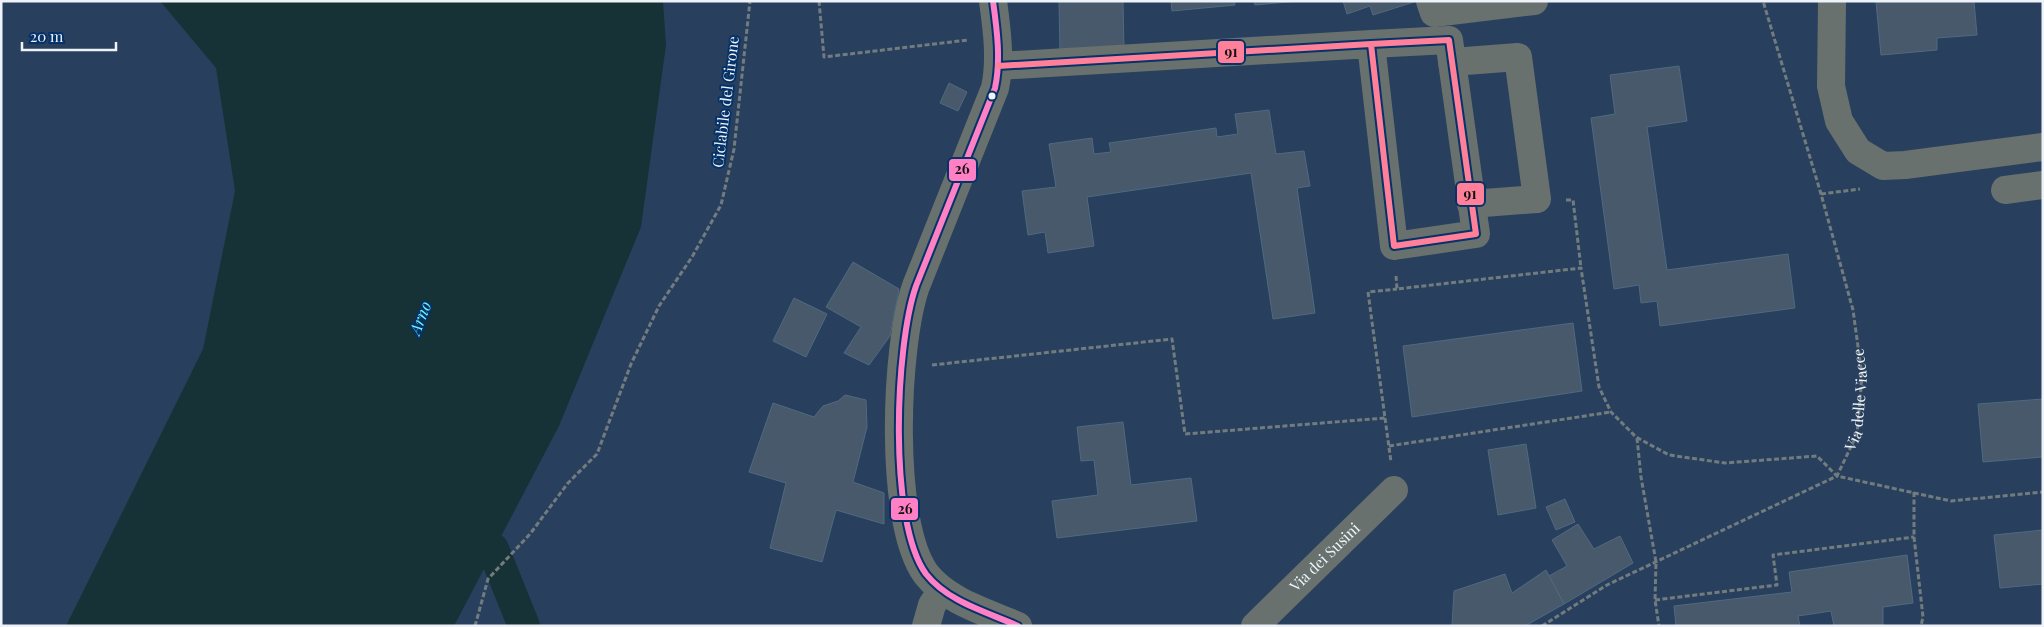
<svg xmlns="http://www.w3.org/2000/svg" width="2044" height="627" viewBox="0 0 2044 627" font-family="'Playfair Display',serif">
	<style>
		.water { fill: #173236 }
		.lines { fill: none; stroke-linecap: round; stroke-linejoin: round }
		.canal { stroke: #173236; stroke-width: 32 }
		.building { fill: #47596a; stroke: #506a80 }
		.path { stroke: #727c7f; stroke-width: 3; stroke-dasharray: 5 2.5; stroke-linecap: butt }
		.minor { stroke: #68716d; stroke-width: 28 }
		.bus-1-casing { stroke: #053268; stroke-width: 10 }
		.bus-2-casing { stroke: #053268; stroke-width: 10 }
		.bus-1 { stroke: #ff80c5; stroke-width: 6 }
		.bus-2 { stroke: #ff8098; stroke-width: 6 }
		.bus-dot { fill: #eef3fa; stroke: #053268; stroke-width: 2 }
		.labels { text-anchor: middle; stroke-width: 4; stroke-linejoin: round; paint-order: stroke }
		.street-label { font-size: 15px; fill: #eef3fa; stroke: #053268 }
		.water-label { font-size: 16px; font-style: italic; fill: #6cf6f8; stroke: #053268 }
		.line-badge { stroke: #053268; stroke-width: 2 }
		.pale-badge-label { font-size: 14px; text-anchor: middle; font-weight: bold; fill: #111 }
	</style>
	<rect width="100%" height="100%" fill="#28405e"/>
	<polygon class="water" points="160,1 663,1 666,45 641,227 559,426 454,626 66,626 203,349 235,191 216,68"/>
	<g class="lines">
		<polyline class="canal" points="493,549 524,626"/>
	</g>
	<g class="building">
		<polygon points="1059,1 1123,1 1124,50 1060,54"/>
		<polygon points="1171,1 1234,1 1235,5 1172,11"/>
		<polygon points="1254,1 1298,1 1255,5"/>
		<polygon points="1343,1 1417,1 1373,15 1370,6 1347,14"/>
		<polygon points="1888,1 1974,1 1977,35 1937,38 1937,50 1881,55 1876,2"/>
		<polygon points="1679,66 1687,121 1647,127 1667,270 1788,254 1795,308 1660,326 1657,301 1641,303 1639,285 1614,289 1591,118 1615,114 1610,75"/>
		<polygon points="949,83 967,92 958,111 940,103"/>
		<polygon points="1269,110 1276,154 1304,151 1310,186 1297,188 1315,313 1273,319 1251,173 1087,197 1094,246 1048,253 1045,232 1028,235 1022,191 1056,187 1049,144 1092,138 1094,154 1111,152 1109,143 1216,128 1217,137 1238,134 1235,114"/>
		<polygon points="853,262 899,289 890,336 869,365 844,353 861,327 826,307"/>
		<polygon points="794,298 827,314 806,357 773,341"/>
		<polygon points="1573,323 1582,391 1412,417 1403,346"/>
		<polygon points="845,395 866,400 867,427 853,482 884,493 884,524 836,510 822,562 770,548 786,483 749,472 773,403 814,417 823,406 838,401"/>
		<polygon points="2043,399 2043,457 1983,462 1978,404"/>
		<polygon points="1123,422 1131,485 1191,478 1197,521 1057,538 1052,501 1098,495 1094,460 1081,461 1077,427"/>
		<polygon points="1526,444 1536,508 1498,515 1488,450"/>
		<polygon points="1565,499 1575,522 1556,530 1546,507"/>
		<polygon points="1578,524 1594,549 1620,536 1633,563 1564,604 1549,576 1567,566 1552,540"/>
		<polygon points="2043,530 2043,584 2000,588 1994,535"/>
		<polygon points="1907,555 1913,603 1883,607 1883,625 1834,626 1831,611 1798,616 1800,626 1676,626 1674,606 1792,592 1789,572"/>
		<polygon points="1546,570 1564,604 1525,626 1452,626 1454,591 1505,574 1512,593"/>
	</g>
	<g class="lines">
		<g class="path">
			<polyline points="819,1 824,57 968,40"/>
			<polyline points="1821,194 1860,189"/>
			<polyline points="1566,200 1573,200 1581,268"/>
			<polyline points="1396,276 1397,289 1581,268 1599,387 1611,412 1636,437 1669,455 1725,463 1817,456 1837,476 1951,501 2043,492"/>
			<polyline points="932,365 1172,339 1185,434 1385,418 1368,292 1397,289"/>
			<polyline points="1385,418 1391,462"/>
			<polyline points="1637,438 1641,477 1656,562 1655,600 1659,626"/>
			<polyline points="1389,446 1611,412"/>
			<polyline points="1914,492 1914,537 1923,617 1921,626"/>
			<polyline points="1655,600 1777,585 1773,555 1914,537"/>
			<polyline points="475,626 488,579 530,534 568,483 597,454 631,364 659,306 692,257 721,205 734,149 750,1"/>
			<path id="s1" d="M 1542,626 L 1607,585 L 1837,476 L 1857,434 L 1862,376 L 1853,310 L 1821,194 L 1763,1"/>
		</g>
		<g class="minor">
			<path d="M 993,1 C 997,30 1001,60 995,88 L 916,286 C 895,346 888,522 926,574 C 948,602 987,612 1018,626"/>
			<polyline points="1430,1 1434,13 1534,1"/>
			<polyline points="1832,1 1831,86 1839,121 1858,151 1883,166 1905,165 2043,147"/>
			<polyline points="1452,62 1518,57 1537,199 1471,204"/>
			<polyline points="998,66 1371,44 1394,246 1476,234 1449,40 1371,44"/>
			<polyline points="2005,190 2043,185"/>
			<polyline points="926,626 932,605 942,590"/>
			<path id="s2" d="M 1255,626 L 1394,490"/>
		</g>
		<defs>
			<path id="bus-1" d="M 993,1 C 997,30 1001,60 995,88 L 916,286 C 895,346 888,522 926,574 C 948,602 987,612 1018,626"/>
			<polyline id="bus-2" points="998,66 1371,44 1394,246 1476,234 1449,40 1371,44"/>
		</defs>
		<use href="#bus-1" class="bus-1-casing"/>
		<use href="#bus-2" class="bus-2-casing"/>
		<use href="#bus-1" class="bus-1"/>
		<use href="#bus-2" class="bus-2"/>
	</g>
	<circle class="bus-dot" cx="992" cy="96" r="4.5"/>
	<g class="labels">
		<g class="street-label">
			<text transform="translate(726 102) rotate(-83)" y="5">Ciclabile del Girone</text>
			<text dy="5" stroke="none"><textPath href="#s1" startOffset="412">Via delle Viacce</textPath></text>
			<text dy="5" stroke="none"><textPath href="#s2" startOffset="98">Via dei Susini</textPath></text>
		</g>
		<g class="water-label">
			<text transform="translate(420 318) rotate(-69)" y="6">Arno</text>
		</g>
	</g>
	<g class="line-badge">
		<rect x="1217" y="40" width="28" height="24" rx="5" fill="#ff8098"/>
		<rect x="948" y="158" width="29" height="24" rx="5" fill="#ff80c5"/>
		<rect x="1456" y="182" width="29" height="24" rx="5" fill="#ff8098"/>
		<rect x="890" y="497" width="29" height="24" rx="5" fill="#ff80c5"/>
	</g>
	<g class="pale-badge-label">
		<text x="1231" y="57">91</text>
		<text x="962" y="174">26</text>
		<text x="1470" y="199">91</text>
		<text x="905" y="514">26</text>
	</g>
	<rect width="2044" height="627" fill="none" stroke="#eef3fa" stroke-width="5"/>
	<path d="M22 42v8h94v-8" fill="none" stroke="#eef3fa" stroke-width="2.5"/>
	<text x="30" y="42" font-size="15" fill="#eef3fa" stroke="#053268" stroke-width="4" paint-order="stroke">20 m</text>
</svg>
